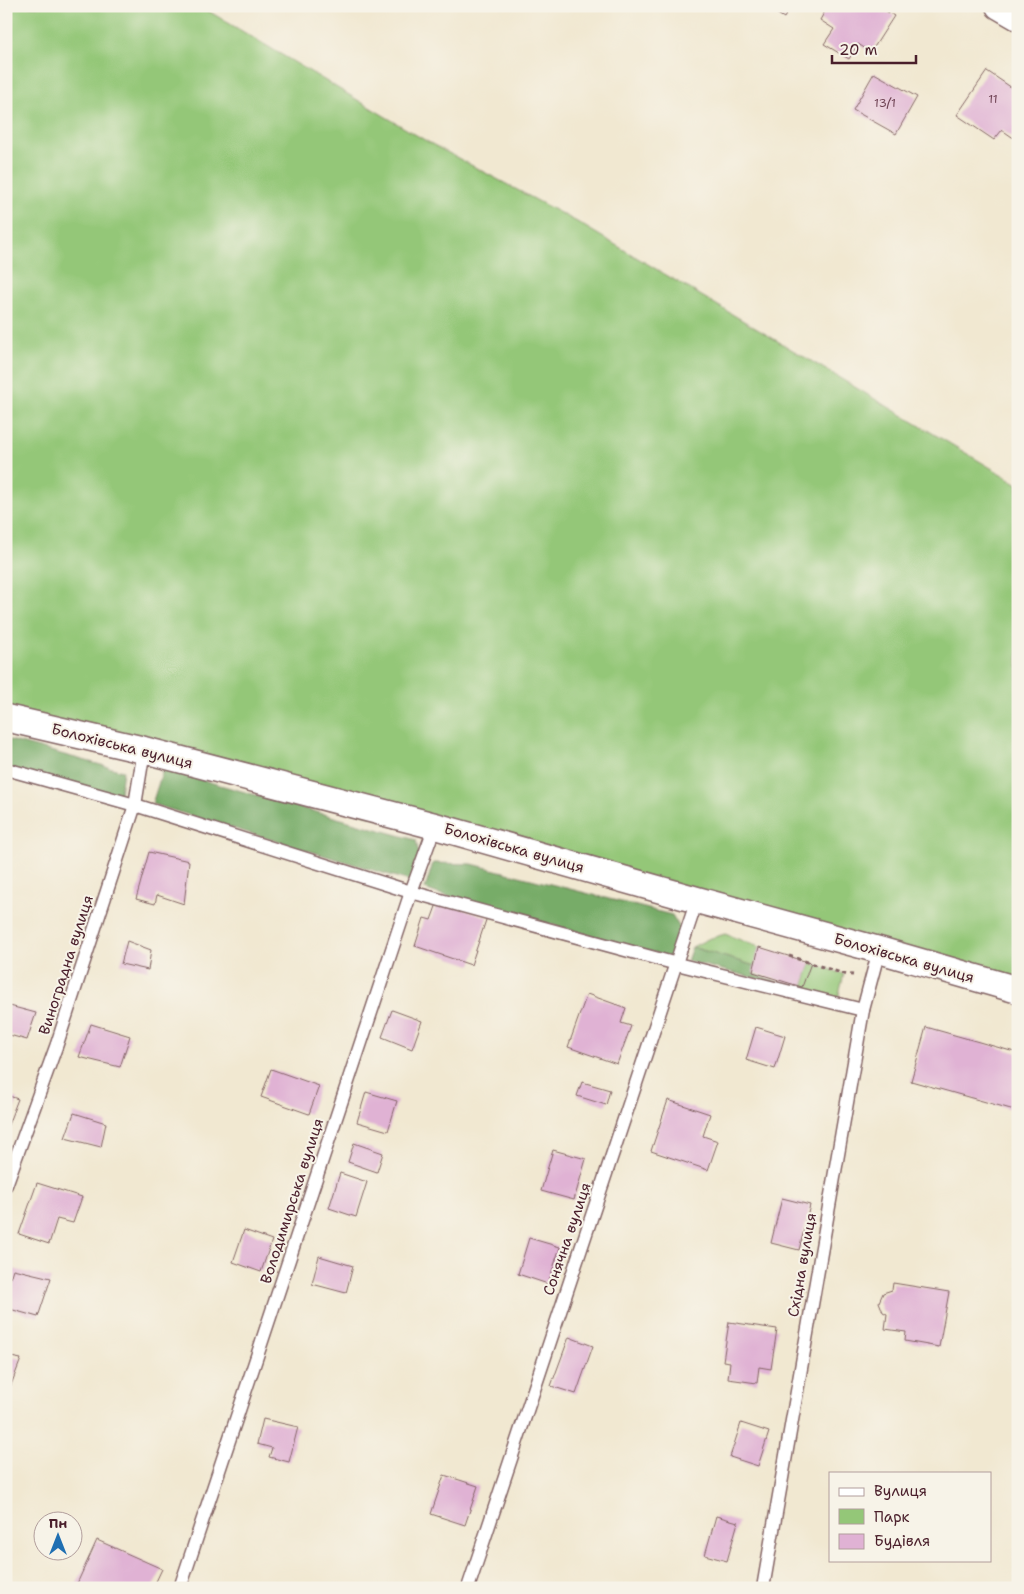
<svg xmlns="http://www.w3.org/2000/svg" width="1024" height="1594" viewBox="0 0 1024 1594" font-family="'Shantell Sans',sans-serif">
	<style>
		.green { fill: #94c778; stroke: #6f7352 }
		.forest { fill: #77ac68; stroke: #60664a }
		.building { fill: #e0b2d4 }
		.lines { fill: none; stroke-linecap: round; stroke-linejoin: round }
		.lane-casing { stroke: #846565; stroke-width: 15 }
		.street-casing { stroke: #846565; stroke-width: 29 }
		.path { stroke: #846565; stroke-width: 3; stroke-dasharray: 4 4; stroke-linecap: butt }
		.lane { stroke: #fff; stroke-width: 12 }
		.street { stroke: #fff; stroke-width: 26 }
		.labels { text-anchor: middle; stroke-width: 4; stroke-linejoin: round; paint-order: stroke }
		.number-label { font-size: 12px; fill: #704455 }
		.street-label { font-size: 15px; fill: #4a1f2b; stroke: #f7f3e8 }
	</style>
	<rect width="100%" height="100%" fill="#f7f3e8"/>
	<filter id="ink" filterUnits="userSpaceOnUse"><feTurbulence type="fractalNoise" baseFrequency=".02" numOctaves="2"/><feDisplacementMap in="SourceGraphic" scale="10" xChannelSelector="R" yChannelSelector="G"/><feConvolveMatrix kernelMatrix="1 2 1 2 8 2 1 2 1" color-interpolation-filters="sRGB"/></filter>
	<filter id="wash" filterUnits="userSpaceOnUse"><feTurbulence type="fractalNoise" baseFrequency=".0096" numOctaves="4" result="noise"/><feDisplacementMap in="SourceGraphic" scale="20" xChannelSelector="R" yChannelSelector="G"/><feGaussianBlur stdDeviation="1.12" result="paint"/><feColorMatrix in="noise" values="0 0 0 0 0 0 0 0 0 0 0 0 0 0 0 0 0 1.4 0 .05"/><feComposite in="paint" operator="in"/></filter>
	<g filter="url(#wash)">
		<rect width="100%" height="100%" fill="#f1e8d1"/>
		<g class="green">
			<polygon points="6,6 200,6 428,142 577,222 1018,484 1018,990 6,718"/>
			<polygon points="725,934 759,947 755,966 692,947 708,939"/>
			<polygon points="811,963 844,974 837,1003 802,990"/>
		</g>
		<g class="forest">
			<polygon points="6,739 123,771 119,800 6,769"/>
			<polygon points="163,769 416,840 419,856 413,882 152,804"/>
			<polygon points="433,863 472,864 672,915 683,933 673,958 436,893 425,889"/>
			<polygon points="692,947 755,966 753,974 802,990 687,961"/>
		</g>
		<g id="blocks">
			<g class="building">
				<polygon points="765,6 791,6 784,18"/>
				<polygon points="828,6 878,6 894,16 871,52 858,44 849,59 824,44 834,29 820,20"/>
				<polygon points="987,71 1018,92 1018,134 1015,139 1002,130 994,140 957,115"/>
				<polygon points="874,73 917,97 896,134 853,110"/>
				<polygon points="149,852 189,861 184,904 157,895 155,904 136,899"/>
				<polygon points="438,901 487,917 471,965 415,946 424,918 431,920"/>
				<polygon points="127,941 151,950 148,970 121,964"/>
				<polygon points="759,947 811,963 802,987 753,972"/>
				<polygon points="587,994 626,1008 621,1023 631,1026 617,1064 568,1047"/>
				<polygon points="6,1005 36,1013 27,1040 6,1034"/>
				<polygon points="392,1010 422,1021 412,1049 382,1037"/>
				<polygon points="91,1024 130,1036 120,1067 79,1057"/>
				<polygon points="756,1027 785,1036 775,1069 746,1060"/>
				<polygon points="926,1027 1018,1053 1018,1111 911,1081"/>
				<polygon points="271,1069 319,1086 309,1114 261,1097"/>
				<polygon points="582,1082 610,1090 606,1105 577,1096"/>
				<polygon points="366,1092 397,1101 388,1131 357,1122"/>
				<polygon points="6,1095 18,1099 6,1130"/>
				<polygon points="668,1100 710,1114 703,1136 718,1141 708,1170 651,1151"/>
				<polygon points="74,1113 106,1123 101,1147 65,1138"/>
				<polygon points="354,1143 383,1153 377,1172 348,1162"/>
				<polygon points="553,1150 586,1159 574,1200 541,1191"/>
				<polygon points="340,1173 367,1182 356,1217 329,1208"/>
				<polygon points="37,1183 82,1197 73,1223 57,1219 49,1244 19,1234"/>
				<polygon points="782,1198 810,1205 799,1250 771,1243"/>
				<polygon points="244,1230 272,1240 261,1272 233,1262"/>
				<polygon points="529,1238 560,1247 548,1284 518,1274"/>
				<polygon points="319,1256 353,1266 346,1293 312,1284"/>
				<polygon points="13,1269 51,1278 38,1317 6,1308 6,1291"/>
				<polygon points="893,1283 949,1292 939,1347 905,1341 906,1332 885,1329 887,1314 883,1312 879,1302 883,1293 892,1290"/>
				<polygon points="729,1322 777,1329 771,1369 759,1367 757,1383 728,1379 730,1362 723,1361"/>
				<polygon points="569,1337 593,1346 576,1394 551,1386"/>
				<polygon points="6,1356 21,1359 6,1398"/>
				<polygon points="263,1419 298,1427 289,1462 269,1457 272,1448 257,1444"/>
				<polygon points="741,1423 769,1432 758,1466 730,1457"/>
				<polygon points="444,1475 478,1486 465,1525 431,1514"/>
				<polygon points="716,1516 738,1522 727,1561 705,1555"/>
				<polygon points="97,1540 162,1569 153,1588 75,1588"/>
			</g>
		</g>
	</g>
	<g filter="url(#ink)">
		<use href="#blocks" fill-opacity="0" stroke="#846565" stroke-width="1"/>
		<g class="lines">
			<defs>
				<g id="lane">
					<polyline points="6,769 135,805 411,892 677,964 863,1010"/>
					<polyline points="6,1185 57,1044 135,805 144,750"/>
					<polyline points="180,1588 411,892 435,826"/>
					<polyline points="468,1588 697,900"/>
					<polyline points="763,1588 863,1010 879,950"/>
				</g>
				<g id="street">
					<polyline points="999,6 1018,17"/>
					<polyline points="6,718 144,750 435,826 697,900 879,950 1018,990"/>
				</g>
			</defs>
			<use href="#lane" class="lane-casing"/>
			<use href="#street" class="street-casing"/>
			<polyline class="path" points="789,956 844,974 853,975"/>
			<use href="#lane" class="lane"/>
			<use href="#street" class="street"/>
		</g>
	</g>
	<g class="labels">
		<g class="number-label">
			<text x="993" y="103">11</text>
			<text x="885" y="107">13/1</text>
		</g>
		<g class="street-label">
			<text transform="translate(122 746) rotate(14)" y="5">Болохівська вулиця</text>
			<text transform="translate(514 848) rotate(16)" y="5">Болохівська вулиця</text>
			<text transform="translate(904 958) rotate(16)" y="5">Болохівська вулиця</text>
			<text transform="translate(66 965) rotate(-72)" y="5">Виноградна вулиця</text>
			<text transform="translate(292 1201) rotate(-72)" y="5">Володимирська вулиця</text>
			<text transform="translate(567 1239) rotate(-71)" y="5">Сонячна вулиця</text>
			<text transform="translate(802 1265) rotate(-80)" y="5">Східна вулиця</text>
		</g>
	</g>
	<rect width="1024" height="1594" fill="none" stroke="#f7f3e8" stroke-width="25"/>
	<rect x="829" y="1472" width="162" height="90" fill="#f7f3e8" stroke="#b29e9c"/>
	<rect x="839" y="1488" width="25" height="8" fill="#ffffff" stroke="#b29e9c"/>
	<text x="874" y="1496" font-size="15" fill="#4a1f2b">Вулиця</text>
	<rect x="839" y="1509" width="25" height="15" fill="#94c778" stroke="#b29e9c"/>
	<text x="874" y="1522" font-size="15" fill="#4a1f2b">Парк</text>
	<rect x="839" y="1534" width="25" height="15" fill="#e0b2d4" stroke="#b29e9c"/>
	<text x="874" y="1546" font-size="15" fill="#4a1f2b">Будівля</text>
	<g transform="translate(58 1536)"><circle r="24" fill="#f7f3e8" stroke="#b29e9c"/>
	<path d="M0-4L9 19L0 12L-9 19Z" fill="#1f6fb2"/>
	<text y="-8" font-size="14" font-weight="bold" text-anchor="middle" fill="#4a1f2b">Пн</text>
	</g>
	<path d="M832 55v8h84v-8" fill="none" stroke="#4a1f2b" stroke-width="2.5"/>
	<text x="839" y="55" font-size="15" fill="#4a1f2b" stroke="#f7f3e8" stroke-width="4" paint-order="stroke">20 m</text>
</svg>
